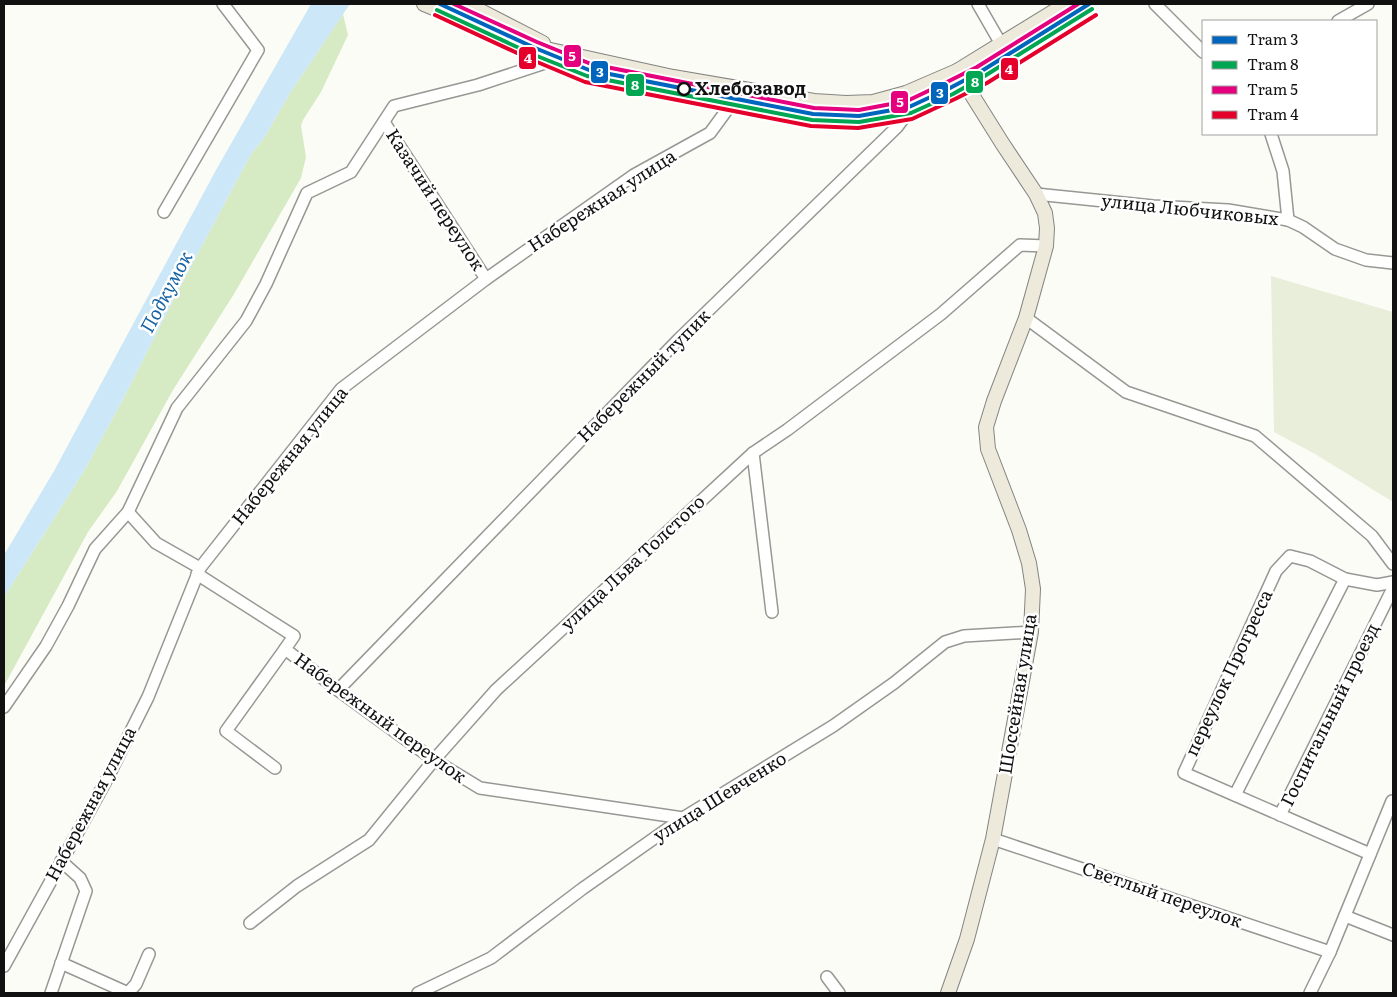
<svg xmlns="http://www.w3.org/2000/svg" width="1397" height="997" viewBox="0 0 1397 997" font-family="Literata,serif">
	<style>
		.forest { fill: #d6eac4 }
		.cemetery { fill: #e8eeda }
		.water { fill: #cce7f7 }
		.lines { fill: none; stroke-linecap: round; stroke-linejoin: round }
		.minor-casing { stroke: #979795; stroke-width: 14 }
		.major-casing { stroke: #848482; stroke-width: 16 }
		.minor { stroke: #fffffe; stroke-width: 11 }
		.major { stroke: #ede9db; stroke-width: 14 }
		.tram-1-casing { stroke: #fff; stroke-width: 8 }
		.tram-2-casing { stroke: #fff; stroke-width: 8 }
		.tram-3-casing { stroke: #fff; stroke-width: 8 }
		.tram-4-casing { stroke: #fff; stroke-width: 8 }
		.tram-1 { stroke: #0065bd; stroke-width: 4 }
		.tram-2 { stroke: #00a651; stroke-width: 4 }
		.tram-3 { stroke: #e5007d; stroke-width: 4 }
		.tram-4 { stroke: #e4002b; stroke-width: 4 }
		.stop-dot { fill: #fff; stroke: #111; stroke-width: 2.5 }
		.labels { text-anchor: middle; stroke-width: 5; stroke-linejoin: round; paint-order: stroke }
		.stop-label { font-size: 18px; font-weight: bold; fill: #111; stroke: #fff; text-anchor: start }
		.street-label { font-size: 18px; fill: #111; stroke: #fff }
		.water-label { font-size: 19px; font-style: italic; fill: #1763a5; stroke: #fff }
		.line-badge { stroke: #fff; stroke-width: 2 }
		.badge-label { font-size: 14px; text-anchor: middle; font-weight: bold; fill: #fff }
	</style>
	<rect width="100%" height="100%" fill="#fcfcf7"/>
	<polygon class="forest" points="343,14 348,35 321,92 303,120 301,126 306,157 301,178 234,294 173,390 117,491 88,532 4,686 4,597 84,471 122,401 180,287 251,154 264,138 290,93"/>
	<polygon class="cemetery" points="1271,276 1393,312 1393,502 1315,454 1274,432"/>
	<polygon class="water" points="311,4 350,4 290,93 264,138 251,154 180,287 122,401 84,471 4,597 4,555 54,471 216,170"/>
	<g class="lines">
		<defs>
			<g id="minor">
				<polyline points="978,4 1001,44"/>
				<polyline points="1155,4 1203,52"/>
				<polyline points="446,12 452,4"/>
				<polyline points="1338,21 1368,4"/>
				<polyline points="384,122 486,279"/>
				<polyline points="1271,134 1283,171 1288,220"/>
				<polyline points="1036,194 1153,206 1228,210 1288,220 1303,227 1335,249 1366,260 1393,263"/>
				<polyline points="164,212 258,50 223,4"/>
				<polyline points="1026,318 1126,392 1255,436 1372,536 1393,564"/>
				<polyline points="753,453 772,612"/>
				<polyline points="128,512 156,543 200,568"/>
				<polyline points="197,574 294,636 285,649 338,690 434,760 480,788 683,818"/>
				<polyline points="338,690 679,339 897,127 909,111 967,86"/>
				<polyline points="4,707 46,646 68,606 95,549 128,512 177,408 246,321 266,284 307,193 351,172 394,106 478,85 569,55"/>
				<polyline points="275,768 226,731 285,649"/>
				<polyline points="1235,795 1345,579"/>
				<polyline points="1280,815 1393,588"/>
				<polyline points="993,839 1330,952"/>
				<polyline points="1370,854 1184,773 1276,571 1290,556 1310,561 1345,579 1377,585 1393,582"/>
				<polyline points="1345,916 1393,935"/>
				<polyline points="250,923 297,886 369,840 434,760 496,690 753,453 787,430 941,314 1020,245 1046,246"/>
				<polyline points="61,963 128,993"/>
				<polyline points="4,966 107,779 148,697 200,568 341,389 486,279 634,175 710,133 743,88"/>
				<polyline points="827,977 839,993"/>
				<polyline points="51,993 86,891 80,878 61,861"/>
				<polyline points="128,993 136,984 149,954"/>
				<polyline points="418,993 491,958 582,889 683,818 833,726 894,683 945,642 964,636 1031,632"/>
				<polyline points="1310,993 1330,952 1392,801"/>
			</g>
			<g id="major">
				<polyline points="424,4 519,43 673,77 814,101 846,103 873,102 906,93 957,71 1066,4"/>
				<polyline points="467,4 543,43"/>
				<polyline points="948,993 967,939 993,839 1031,632 1033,589 1029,563 1019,530 988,449 986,427 994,401 1026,318 1046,246 1047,228 1045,213 1036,194 1002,143 957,71"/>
			</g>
		</defs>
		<use href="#minor" class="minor-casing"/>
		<use href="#major" class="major-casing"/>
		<use href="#minor" class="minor"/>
		<use href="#major" class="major"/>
		<defs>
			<polyline id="tram-1" points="440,4 535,48 589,70 813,114 859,116 909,107 950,88 980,72 1089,4"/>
			<polyline id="tram-2" points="437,10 532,54 587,76 812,120 859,122 911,113 953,94 983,77 1092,9"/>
			<polyline id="tram-3" points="454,4 537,42 591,64 814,108 859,110 907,101 947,82 977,67 1078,4"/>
			<polyline id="tram-4" points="435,15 530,59 585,82 811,126 858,128 912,119 955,99 987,83 1096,15"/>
		</defs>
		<use href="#tram-1" class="tram-1-casing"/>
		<use href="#tram-2" class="tram-2-casing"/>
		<use href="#tram-3" class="tram-3-casing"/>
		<use href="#tram-4" class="tram-4-casing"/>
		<use href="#tram-1" class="tram-1"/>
		<use href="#tram-2" class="tram-2"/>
		<use href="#tram-3" class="tram-3"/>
		<use href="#tram-4" class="tram-4"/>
	</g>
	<circle class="stop-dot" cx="684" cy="89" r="6"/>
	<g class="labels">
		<g class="stop-label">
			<text x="695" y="95">Хлебозавод</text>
		</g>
		<g class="street-label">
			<text transform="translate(435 200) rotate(57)" y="6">Казачий переулок</text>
			<text transform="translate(602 201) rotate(-33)" y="6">Набережная улица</text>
			<text transform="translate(1190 210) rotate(6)" y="6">улица Любчиковых</text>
			<text transform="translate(644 376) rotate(-45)" y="6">Набережный тупик</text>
			<text transform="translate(290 456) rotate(-51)" y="6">Набережная улица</text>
			<text transform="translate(633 563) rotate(-43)" y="6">улица Льва Толстого</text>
			<text transform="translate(1229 673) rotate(-65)" y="6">переулок Прогресса</text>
			<text transform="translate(1018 694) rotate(-81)" y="6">Шоссейная улица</text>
			<text transform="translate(1330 715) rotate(-64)" y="6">Госпитальный проезд</text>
			<text transform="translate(380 718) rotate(36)" y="6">Набережный переулок</text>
			<text transform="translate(720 797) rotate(-32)" y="6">улица Шевченко</text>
			<text transform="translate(91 804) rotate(-62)" y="6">Набережная улица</text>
			<text transform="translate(1162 895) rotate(19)" y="6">Светлый переулок</text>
		</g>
		<g class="water-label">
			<text transform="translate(166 292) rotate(-62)" y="7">Подкумок</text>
		</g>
	</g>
	<g class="line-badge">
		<rect x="563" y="44" width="19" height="24" rx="5" fill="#e5007d"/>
		<rect x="518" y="46" width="19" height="24" rx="5" fill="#e4002b"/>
		<rect x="1000" y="57" width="19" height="24" rx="5" fill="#e4002b"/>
		<rect x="590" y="60" width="19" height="24" rx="5" fill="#0065bd"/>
		<rect x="965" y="70" width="19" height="24" rx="5" fill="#00a651"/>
		<rect x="625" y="73" width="20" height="24" rx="5" fill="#00a651"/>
		<rect x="930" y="81" width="19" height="24" rx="5" fill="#0065bd"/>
		<rect x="890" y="90" width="19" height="24" rx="5" fill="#e5007d"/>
	</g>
	<g class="badge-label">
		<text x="572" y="61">5</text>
		<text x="528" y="63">4</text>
		<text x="1009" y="74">4</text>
		<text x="600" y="77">3</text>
		<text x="975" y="87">8</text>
		<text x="635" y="90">8</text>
		<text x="940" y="98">3</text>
		<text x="900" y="107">5</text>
	</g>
	<rect width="1397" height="997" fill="none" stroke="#111111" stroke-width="10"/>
	<rect x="1202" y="20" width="175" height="115" fill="#ffffff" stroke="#a0a0a0"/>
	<rect x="1212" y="36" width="25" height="8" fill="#0065bd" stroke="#a0a0a0"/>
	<text x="1247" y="45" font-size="15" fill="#111111">Tram 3</text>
	<rect x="1212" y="61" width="25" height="8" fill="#00a651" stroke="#a0a0a0"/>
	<text x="1247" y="70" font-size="15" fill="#111111">Tram 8</text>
	<rect x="1212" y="86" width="25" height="8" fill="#e5007d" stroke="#a0a0a0"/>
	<text x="1247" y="95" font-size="15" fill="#111111">Tram 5</text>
	<rect x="1212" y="111" width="25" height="8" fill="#e4002b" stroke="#a0a0a0"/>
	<text x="1247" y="120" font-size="15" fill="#111111">Tram 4</text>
</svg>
